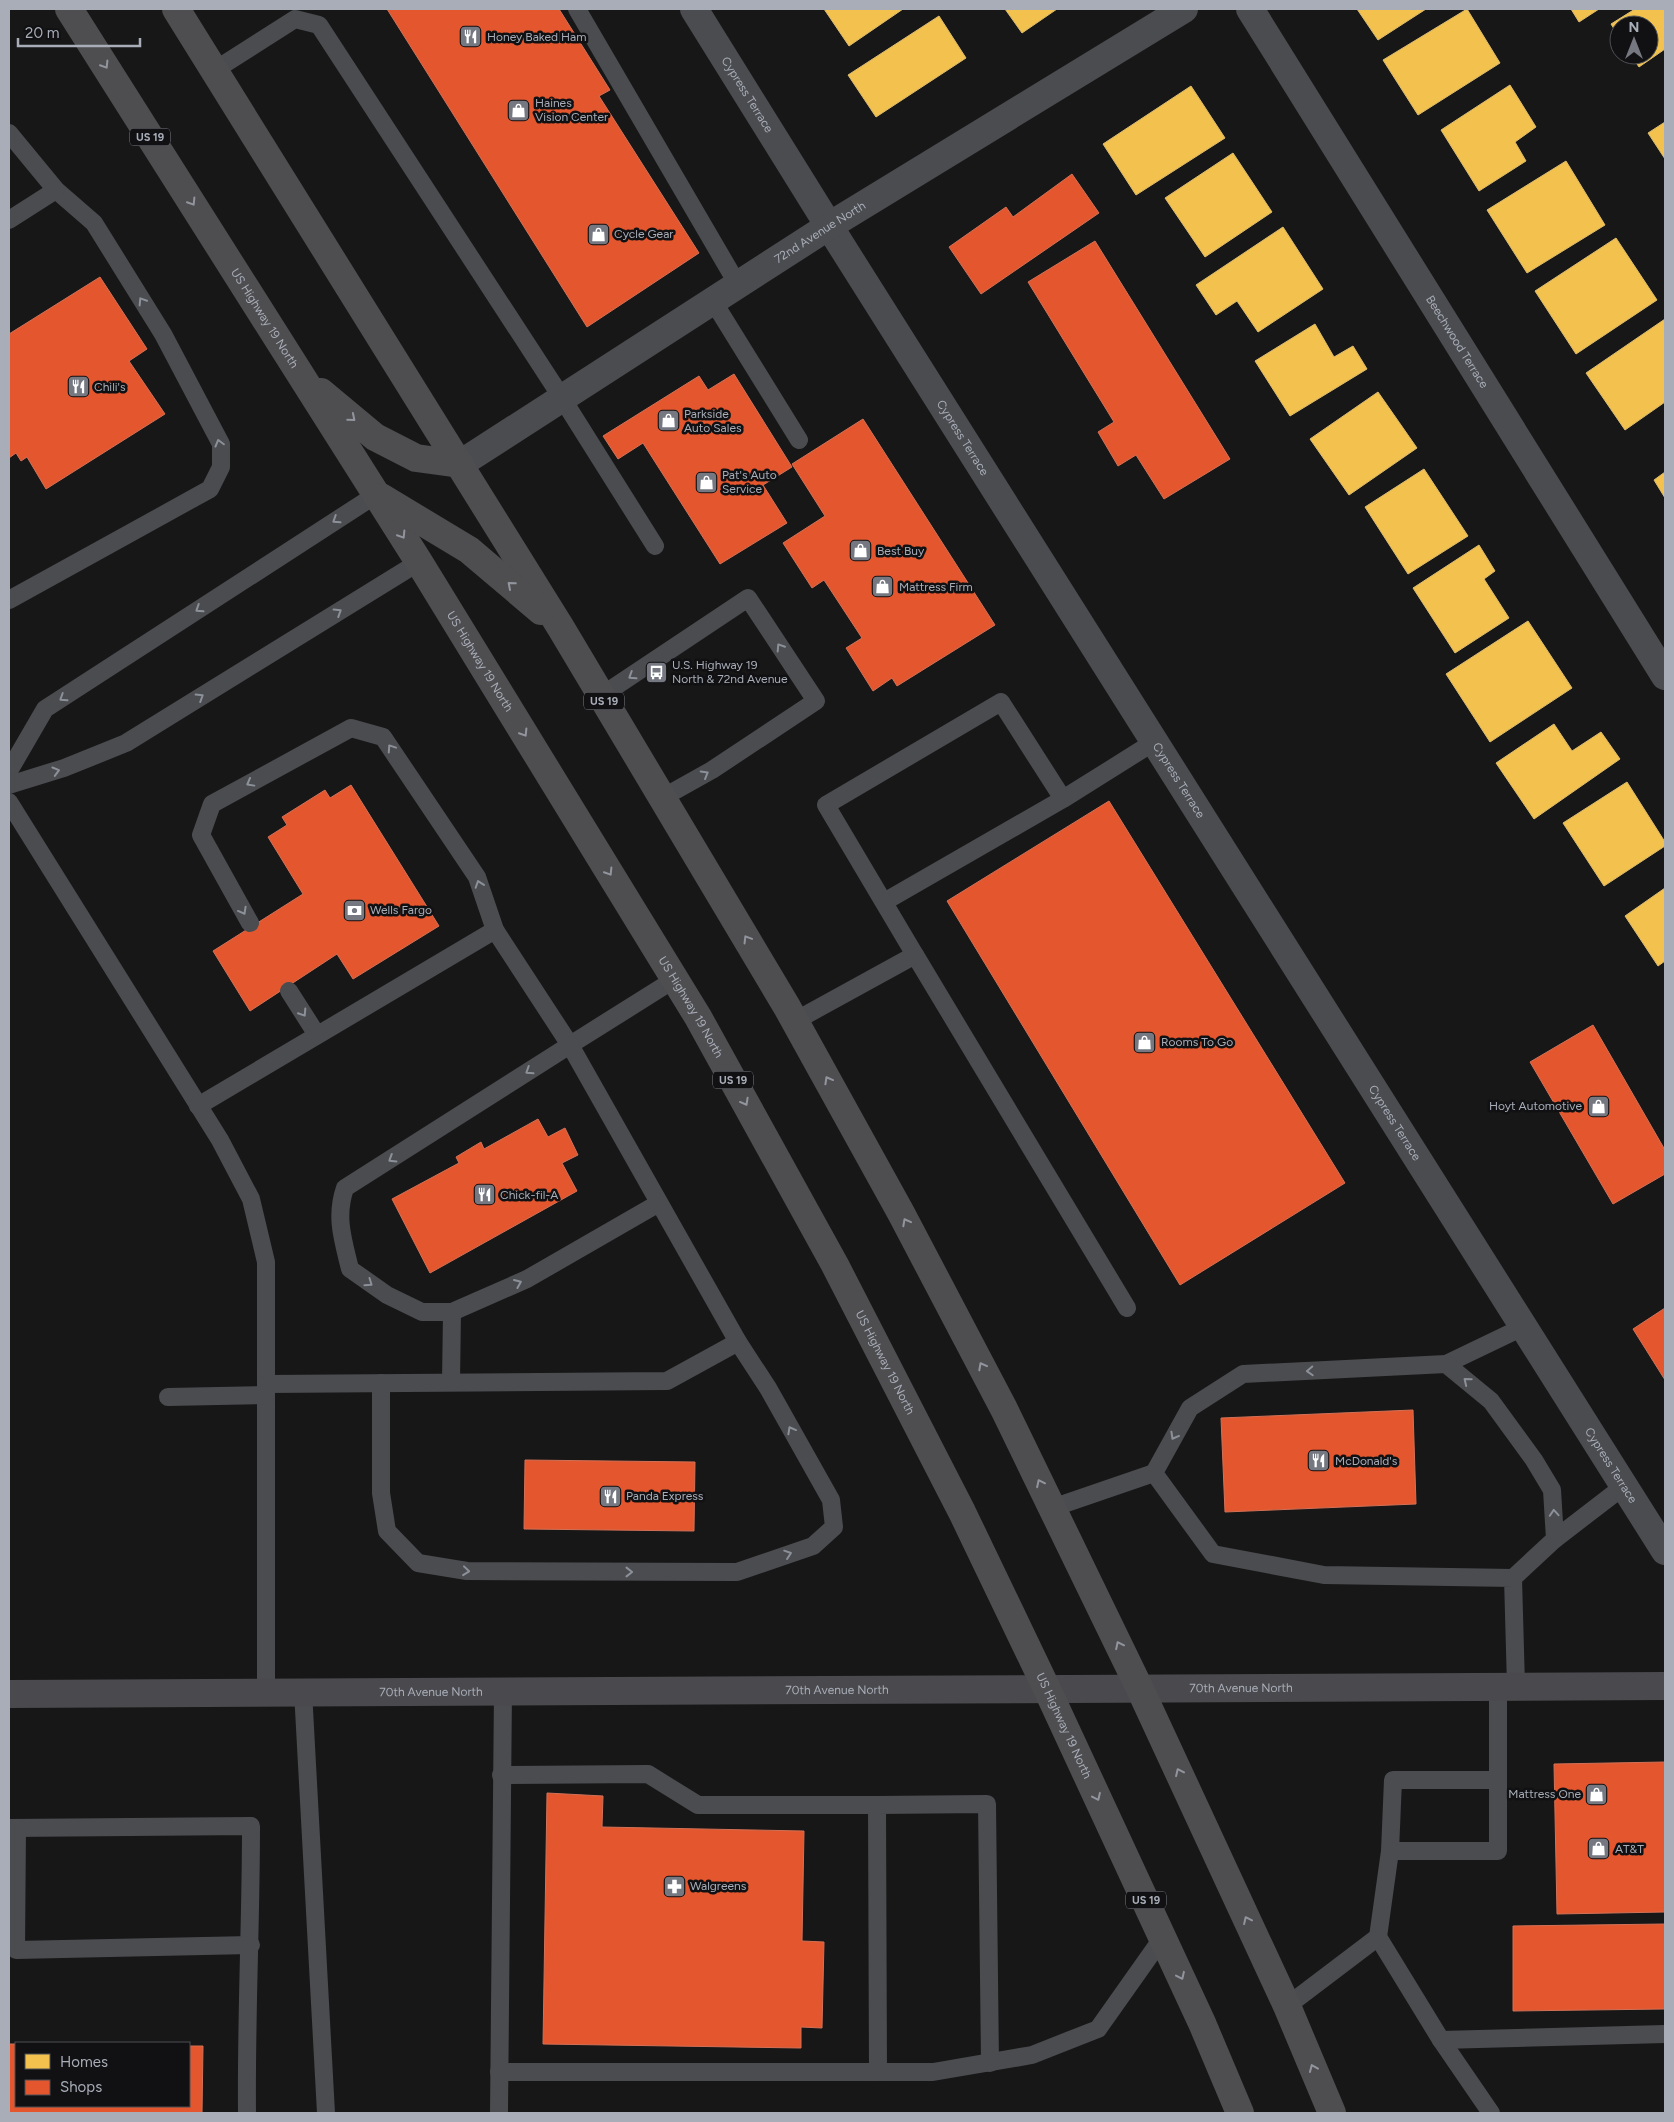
<svg xmlns="http://www.w3.org/2000/svg" width="1674" height="2122" viewBox="0 0 1674 2122" font-family="Figtree,sans-serif">
	<style>
		.homes { fill: #f2c14e; stroke: #dcbb6e }
		.shops { fill: #e4572e; stroke: #d27157 }
		.lines { fill: none; stroke-linecap: round; stroke-linejoin: round }
		.lane { stroke: #4b4c50; stroke-width: 18 }
		.street { stroke: #4b4c50; stroke-width: 28 }
		.secondary { stroke: #4a4a4e; stroke-width: 28 }
		.highway { stroke: #4e4e51; stroke-width: 28 }
		.oneway { stroke: #92959e }
		.oneway2 { stroke: #8c9099 }
		.labels { text-anchor: middle; stroke-width: 5; stroke-linejoin: round; paint-order: stroke }
		.shield { fill: #111113; stroke: #7b7e86; stroke-width: 1 }
		.shield-label { font-size: 11px; font-weight: bold; fill: #a8adb8 }
		.poi-label { font-size: 12px; fill: #a8adb8; stroke: #111113; text-anchor: start }
		.street-label { font-size: 12px; fill: #a8adb8; stroke: #111113 }
	</style>
	<rect width="100%" height="100%" fill="#171717"/>
	<g class="homes">
		<polygon points="824,9 903,9 849,46"/>
		<polygon points="1005,9 1057,9 1022,33"/>
		<polygon points="1357,9 1426,9 1378,40"/>
		<polygon points="1467,9 1500,63 1418,115 1383,60"/>
		<polygon points="1571,9 1599,9 1579,22"/>
		<polygon points="1635,9 1665,9 1665,49 1639,67 1631,55 1649,55 1649,25 1619,25 1619,37 1611,24"/>
		<polygon points="939,16 966,58 876,117 848,75"/>
		<polygon points="1510,85 1536,127 1515,142 1526,161 1479,191 1441,130"/>
		<polygon points="1191,86 1225,138 1136,195 1103,144"/>
		<polygon points="1665,122 1665,159 1648,133"/>
		<polygon points="1233,153 1272,212 1205,257 1165,198"/>
		<polygon points="1566,161 1605,225 1527,273 1487,210"/>
		<polygon points="1283,227 1323,289 1258,332 1237,301 1216,315 1196,285"/>
		<polygon points="1616,238 1657,300 1576,354 1535,291"/>
		<polygon points="1665,319 1665,402 1625,430 1586,373"/>
		<polygon points="1315,324 1334,357 1353,346 1367,369 1290,416 1255,361"/>
		<polygon points="1378,392 1417,448 1349,495 1310,439"/>
		<polygon points="1424,469 1468,536 1408,574 1365,507"/>
		<polygon points="1665,472 1665,498 1654,480"/>
		<polygon points="1479,545 1495,571 1484,579 1509,618 1455,653 1413,588"/>
		<polygon points="1528,621 1572,688 1490,742 1446,674"/>
		<polygon points="1554,724 1572,751 1601,732 1620,759 1534,819 1496,763"/>
		<polygon points="1627,782 1665,842 1665,846 1604,886 1563,823"/>
		<polygon points="1665,888 1665,961 1658,966 1625,916"/>
	</g>
	<g class="shops">
		<polygon points="387,9 559,9 610,90 599,96 699,253 587,327"/>
		<polygon points="1072,174 1099,213 981,294 949,247 1006,207 1013,217"/>
		<polygon points="1095,241 1230,459 1164,499 1136,455 1118,466 1098,432 1114,422 1028,282"/>
		<polygon points="100,277 147,349 129,361 165,414 46,489 27,457 21,461 16,453 9,458 9,334"/>
		<polygon points="734,374 792,467 763,485 787,523 720,564 643,443 618,459 603,436 699,376 708,390"/>
		<polygon points="863,419 995,625 897,686 892,678 873,691 846,648 862,638 824,580 812,588 783,543 825,516 792,464"/>
		<polygon points="351,785 439,926 353,979 337,954 250,1011 213,951 303,894 268,837 287,825 282,817 325,790 330,798"/>
		<polygon points="1109,801 1345,1183 1180,1285 947,901"/>
		<polygon points="1593,1025 1665,1150 1665,1174 1613,1204 1530,1062"/>
		<polygon points="538,1119 548,1137 565,1128 578,1155 562,1163 577,1191 430,1273 392,1199 459,1163 456,1157 481,1142 484,1149"/>
		<polygon points="1665,1308 1665,1380 1633,1329"/>
		<polygon points="1413,1410 1416,1504 1225,1512 1221,1418"/>
		<polygon points="525,1460 695,1462 694,1531 524,1529"/>
		<polygon points="1665,1762 1665,1912 1557,1914 1554,1764"/>
		<polygon points="547,1793 603,1796 602,1827 804,1831 802,1941 824,1942 822,2028 801,2027 801,2048 543,2044"/>
		<polygon points="1665,1924 1665,2009 1513,2011 1513,1926"/>
		<polygon points="9,2044 16,2044 16,2106 189,2106 189,2046 203,2046 202,2113 9,2113"/>
	</g>
	<g class="lines">
		<g class="lane">
			<polyline points="577,9 738,285"/>
			<polyline points="215,70 295,19 319,25 562,398 655,546"/>
			<polyline points="9,133 56,190 94,223 163,334 221,444 221,467 210,489 9,600"/>
			<polyline points="9,220 56,190"/>
			<polyline points="713,301 799,440"/>
			<polyline points="601,696 748,598 816,701 712,770 662,798"/>
			<polyline points="9,771 45,709 377,494"/>
			<polyline points="9,785 64,768 126,743 419,562"/>
			<polyline points="9,802 220,1140 251,1199 266,1262 266,1691"/>
			<polyline points="884,902 1063,799 1154,742"/>
			<polyline points="250,923 201,835 212,804 351,728 383,737 477,877 495,930"/>
			<polyline points="915,955 1127,1308"/>
			<polyline points="289,991 317,1035"/>
			<polyline points="795,1021 915,955 826,805 1001,702 1063,799"/>
			<polyline points="198,1106 495,930 570,1045 675,979"/>
			<polyline points="1446,1364 1523,1327"/>
			<polyline points="451,1382 452,1312"/>
			<polyline points="381,1383 381,1493 387,1531 418,1563 467,1571 737,1572 813,1546 834,1527 831,1500 768,1388 738,1342"/>
			<path d="M 266,1384 L 667,1381 L 738,1342 L 570,1045 L 345,1188 C 335,1217 343,1240 350,1269 L 387,1295 L 422,1312 L 452,1312 L 527,1279 L 659,1203"/>
			<polyline points="168,1397 266,1395"/>
			<polyline points="1052,1508 1154,1473"/>
			<polyline points="1555,1539 1624,1486"/>
			<polyline points="1513,1578 1324,1575 1213,1554 1154,1473 1190,1408 1243,1374 1446,1364 1491,1401 1534,1460 1552,1490 1555,1539 1513,1578 1516,1686"/>
			<polyline points="1498,1686 1498,1851 1390,1851 1393,1780 1498,1780"/>
			<polyline points="303,1691 326,2113"/>
			<polyline points="501,1775 648,1774 698,1805 877,1805"/>
			<path d="M 9,1828 L 251,1826 C 251,1922 246,2017 247,2113"/>
			<polyline points="17,1828 16,1950 251,1945"/>
			<polyline points="1390,1851 1378,1937 1441,2040 1491,2113"/>
			<polyline points="1287,2006 1378,1937"/>
			<polyline points="1441,2040 1665,2034"/>
			<polyline points="499,2072 933,2072 1032,2055 1098,2029 1163,1937"/>
			<polyline points="878,2072 877,1805 987,1804 990,2063"/>
			<polyline points="499,2113 503,1691"/>
		</g>
		<g class="street">
			<path id="s1" d="M 694,9 L 829,226 L 1665,1551"/>
			<path id="s2" d="M 1250,9 L 1665,676"/>
			<path id="s3" d="M 460,464 L 829,226 L 1184,9"/>
		</g>
		<path class="secondary" id="s4" d="M 9,1694 L 1665,1686"/>
		<g class="highway">
			<path id="s5" d="M 69,9 L 419,562 L 698,1017 L 835,1265 L 962,1512 L 1047,1689 L 1202,2023 L 1240,2113"/>
			<polyline points="176,9 561,628 787,1007 901,1213 1004,1409 1140,1689 1287,2006 1332,2113"/>
			<polyline points="321,392 375,437 416,458 460,464"/>
			<polyline points="381,497 469,550 541,611"/>
		</g>
	</g>
	<defs><path id="oneway-chevron" d="M-2-3.5L2.5 0L-2 3.5" fill="none" stroke-width="1.6" stroke-linecap="round" stroke-linejoin="round" transform="scale(1.25)"/></defs>
	<g class="oneway">
		<use href="#oneway-chevron" transform="translate(105 65) rotate(58)"/>
		<use href="#oneway-chevron" transform="translate(192 202) rotate(58)"/>
		<use href="#oneway-chevron" transform="translate(352 418) rotate(40)"/>
		<use href="#oneway-chevron" transform="translate(402 535) rotate(58)"/>
		<use href="#oneway-chevron" transform="translate(511 585) rotate(-139)"/>
		<use href="#oneway-chevron" transform="translate(524 733) rotate(58)"/>
		<use href="#oneway-chevron" transform="translate(609 872) rotate(58)"/>
		<use href="#oneway-chevron" transform="translate(747 939) rotate(-121)"/>
		<use href="#oneway-chevron" transform="translate(828 1080) rotate(-119)"/>
		<use href="#oneway-chevron" transform="translate(745 1102) rotate(61)"/>
		<use href="#oneway-chevron" transform="translate(906 1222) rotate(-118)"/>
		<use href="#oneway-chevron" transform="translate(982 1366) rotate(-118)"/>
		<use href="#oneway-chevron" transform="translate(1040 1483) rotate(-116)"/>
		<use href="#oneway-chevron" transform="translate(1119 1645) rotate(-116)"/>
		<use href="#oneway-chevron" transform="translate(1179 1772) rotate(-115)"/>
		<use href="#oneway-chevron" transform="translate(1097 1797) rotate(65)"/>
		<use href="#oneway-chevron" transform="translate(1247 1920) rotate(-115)"/>
		<use href="#oneway-chevron" transform="translate(1181 1976) rotate(65)"/>
		<use href="#oneway-chevron" transform="translate(1313 2068) rotate(-113)"/>
	</g>
	<g class="oneway2">
		<use href="#oneway-chevron" transform="translate(142 301) rotate(-122)"/>
		<use href="#oneway-chevron" transform="translate(219 443) rotate(-105)"/>
		<use href="#oneway-chevron" transform="translate(336 520) rotate(147)"/>
		<use href="#oneway-chevron" transform="translate(199 609) rotate(147)"/>
		<use href="#oneway-chevron" transform="translate(338 612) rotate(-32)"/>
		<use href="#oneway-chevron" transform="translate(780 647) rotate(-123)"/>
		<use href="#oneway-chevron" transform="translate(632 676) rotate(147)"/>
		<use href="#oneway-chevron" transform="translate(200 697) rotate(-32)"/>
		<use href="#oneway-chevron" transform="translate(63 698) rotate(147)"/>
		<use href="#oneway-chevron" transform="translate(391 748) rotate(-124)"/>
		<use href="#oneway-chevron" transform="translate(56 771) rotate(-16)"/>
		<use href="#oneway-chevron" transform="translate(705 774) rotate(-30)"/>
		<use href="#oneway-chevron" transform="translate(250 783) rotate(151)"/>
		<use href="#oneway-chevron" transform="translate(479 884) rotate(-109)"/>
		<use href="#oneway-chevron" transform="translate(243 911) rotate(61)"/>
		<use href="#oneway-chevron" transform="translate(303 1013) rotate(57)"/>
		<use href="#oneway-chevron" transform="translate(529 1071) rotate(147)"/>
		<use href="#oneway-chevron" transform="translate(392 1159) rotate(148)"/>
		<use href="#oneway-chevron" transform="translate(369 1283) rotate(35)"/>
		<use href="#oneway-chevron" transform="translate(518 1283) rotate(-23)"/>
		<use href="#oneway-chevron" transform="translate(1310 1371) rotate(177)"/>
		<use href="#oneway-chevron" transform="translate(1467 1381) rotate(-141)"/>
		<use href="#oneway-chevron" transform="translate(791 1430) rotate(-119)"/>
		<use href="#oneway-chevron" transform="translate(1174 1436) rotate(119)"/>
		<use href="#oneway-chevron" transform="translate(1554 1513) rotate(-94)"/>
		<use href="#oneway-chevron" transform="translate(788 1554) rotate(-19)"/>
		<use href="#oneway-chevron" transform="translate(466 1571) rotate(6)"/>
		<use href="#oneway-chevron" transform="translate(629 1572)"/>
	</g>
	<defs>
		<symbol id="restaurant-square" viewBox="-11 -11 22 22"><rect x="-9" y="-9" width="18" height="18" rx="4" fill="#757880" stroke="#111113"/><path d="M-5-6h1v4h1v-4h1v4h1v-4h1v5L-1.5 .5V6h-2V.5L-5-1ZM5-6V6H3V1.5H1.5Q1.5-4 5-6Z" fill="#fff"/></symbol>
		<symbol id="shop-square" viewBox="-11 -11 22 22"><rect x="-9" y="-9" width="18" height="18" rx="4" fill="#757880" stroke="#111113"/><path d="M-5-2.5h2.3a2.7 3.5 0 0 1 5.4 0H5L5.5 6h-11ZM-1.5-2.5h3a1.5 2.3 0 0 0-3 0Z" fill="#fff"/></symbol>
		<symbol id="bus-square" viewBox="-11 -11 22 22"><rect x="-9" y="-9" width="18" height="18" rx="4" fill="#757880" stroke="#111113"/><path d="M-5-6H5V4H4V6H2V4H-2V6H-4V4H-5ZM-3.5-4V0h7V-4ZM-3.5 1.2v1.5H-2V1.2ZM2 1.2v1.5H3.5V1.2Z" fill="#fff"/></symbol>
		<symbol id="bank-square" viewBox="-11 -11 22 22"><rect x="-9" y="-9" width="18" height="18" rx="4" fill="#757880" stroke="#111113"/><path d="M-6-4H6V4H-6ZM0-2.3a2.3 2.3 0 1 0 0 4.6a2.3 2.3 0 1 0 0-4.6Z" fill="#fff"/></symbol>
		<symbol id="pharmacy-square" viewBox="-11 -11 22 22"><rect x="-9" y="-9" width="18" height="18" rx="4" fill="#757880" stroke="#111113"/><path d="M-2-6h4v4h4v4h-4v4h-4v-4h-4v-4h4Z" fill="#fff"/></symbol>
	</defs>
	<g fill-rule="evenodd">
		<use href="#restaurant-square" x="458" y="24" width="25" height="25"/>
		<use href="#shop-square" x="506" y="98" width="25" height="25"/>
		<use href="#shop-square" x="586" y="222" width="25" height="25"/>
		<use href="#restaurant-square" x="66" y="374" width="25" height="25"/>
		<use href="#shop-square" x="656" y="408" width="25" height="25"/>
		<use href="#shop-square" x="694" y="470" width="25" height="25"/>
		<use href="#shop-square" x="848" y="538" width="25" height="25"/>
		<use href="#shop-square" x="870" y="574" width="25" height="25"/>
		<use href="#bus-square" x="644" y="660" width="25" height="25"/>
		<use href="#bank-square" x="342" y="898" width="25" height="25"/>
		<use href="#shop-square" x="1132" y="1030" width="25" height="25"/>
		<use href="#shop-square" x="1586" y="1094" width="25" height="25"/>
		<use href="#restaurant-square" x="472" y="1182" width="25" height="25"/>
		<use href="#restaurant-square" x="1306" y="1448" width="25" height="25"/>
		<use href="#restaurant-square" x="598" y="1484" width="25" height="25"/>
		<use href="#shop-square" x="1584" y="1782" width="25" height="25"/>
		<use href="#shop-square" x="1586" y="1836" width="25" height="25"/>
		<use href="#pharmacy-square" x="662" y="1874" width="25" height="25"/>
	</g>
	<g class="labels">
		<g class="shield">
			<rect x="130" y="128.5" width="40" height="17" rx="4"/>
			<rect x="584" y="692.5" width="40" height="17" rx="4"/>
			<rect x="713" y="1071.5" width="40" height="17" rx="4"/>
			<rect x="1126" y="1891.5" width="40" height="17" rx="4"/>
		</g>
		<g class="shield-label">
			<text x="150" y="141">US 19</text>
			<text x="604" y="705">US 19</text>
			<text x="733" y="1084">US 19</text>
			<text x="1146" y="1904">US 19</text>
		</g>
		<g class="poi-label">
			<text x="487" y="41">Honey Baked Ham</text>
			<text x="535" y="107">Haines<tspan x="535" dy="14">Vision Center</tspan></text>
			<text x="614" y="238">Cycle Gear</text>
			<text x="94" y="391">Chili's</text>
			<text x="684" y="418">Parkside<tspan x="684" dy="14">Auto Sales</tspan></text>
			<text x="722" y="479">Pat's Auto<tspan x="722" dy="14">Service</tspan></text>
			<text x="877" y="555">Best Buy</text>
			<text x="899" y="591">Mattress Firm</text>
			<text x="672" y="669">U.S. Highway 19<tspan x="672" dy="14">North &amp; 72nd Avenue</tspan></text>
			<text x="370" y="914">Wells Fargo</text>
			<text x="1161" y="1046">Rooms To Go</text>
			<text x="1582" y="1110" text-anchor="end">Hoyt Automotive</text>
			<text x="500" y="1199">Chick-fil-A</text>
			<text x="1335" y="1465">McDonald's</text>
			<text x="626" y="1500">Panda Express</text>
			<text x="1581" y="1798" text-anchor="end">Mattress One</text>
			<text x="1615" y="1853">AT&amp;T</text>
			<text x="690" y="1890">Walgreens</text>
		</g>
		<g class="street-label">
			<text dy="4" stroke="none"><textPath href="#s1" startOffset="101">Cypress Terrace</textPath></text>
			<text dy="4" stroke="none"><textPath href="#s3" startOffset="428">72nd Avenue North</textPath></text>
			<text dy="4" stroke="none"><textPath href="#s5" startOffset="366">US Highway 19 North</textPath></text>
			<text dy="4" stroke="none"><textPath href="#s2" startOffset="392">Beechwood Terrace</textPath></text>
			<text dy="4" stroke="none"><textPath href="#s1" startOffset="506">Cypress Terrace</textPath></text>
			<text dy="4" stroke="none"><textPath href="#s5" startOffset="771">US Highway 19 North</textPath></text>
			<text dy="4" stroke="none"><textPath href="#s1" startOffset="911">Cypress Terrace</textPath></text>
			<text dy="4" stroke="none"><textPath href="#s5" startOffset="1176">US Highway 19 North</textPath></text>
			<text dy="4" stroke="none"><textPath href="#s1" startOffset="1316">Cypress Terrace</textPath></text>
			<text dy="4" stroke="none"><textPath href="#s5" startOffset="1581">US Highway 19 North</textPath></text>
			<text dy="4" stroke="none"><textPath href="#s1" startOffset="1721">Cypress Terrace</textPath></text>
			<text dy="4" stroke="none"><textPath href="#s4" startOffset="1232">70th Avenue North</textPath></text>
			<text dy="4" stroke="none"><textPath href="#s4" startOffset="422">70th Avenue North</textPath></text>
			<text dy="4" stroke="none"><textPath href="#s4" startOffset="828">70th Avenue North</textPath></text>
			<text dy="4" stroke="none"><textPath href="#s5" startOffset="1986">US Highway 19 North</textPath></text>
		</g>
	</g>
	<rect width="1674" height="2122" fill="none" stroke="#a8adb8" stroke-width="20"/>
	<rect x="15" y="2042" width="175" height="65" fill="#111113" stroke="#4d4f55"/>
	<rect x="25" y="2054" width="25" height="15" fill="#f2c14e" stroke="#4d4f55"/>
	<text x="60" y="2067" font-size="15" fill="#a8adb8">Homes</text>
	<rect x="25" y="2080" width="25" height="15" fill="#e4572e" stroke="#4d4f55"/>
	<text x="60" y="2092" font-size="15" fill="#a8adb8">Shops</text>
	<g transform="translate(1634 40)"><circle r="24" fill="#111113" stroke="#4d4f55"/>
	<path d="M0-4L9 19L0 12L-9 19Z" fill="#757880"/>
	<text y="-8" font-size="14" font-weight="bold" text-anchor="middle" fill="#a8adb8">N</text>
	</g>
	<path d="M18 38v8h122v-8" fill="none" stroke="#a8adb8" stroke-width="2.5"/>
	<text x="25" y="38" font-size="15" fill="#a8adb8" stroke="#111113" stroke-width="4" paint-order="stroke">20 m</text>
</svg>
